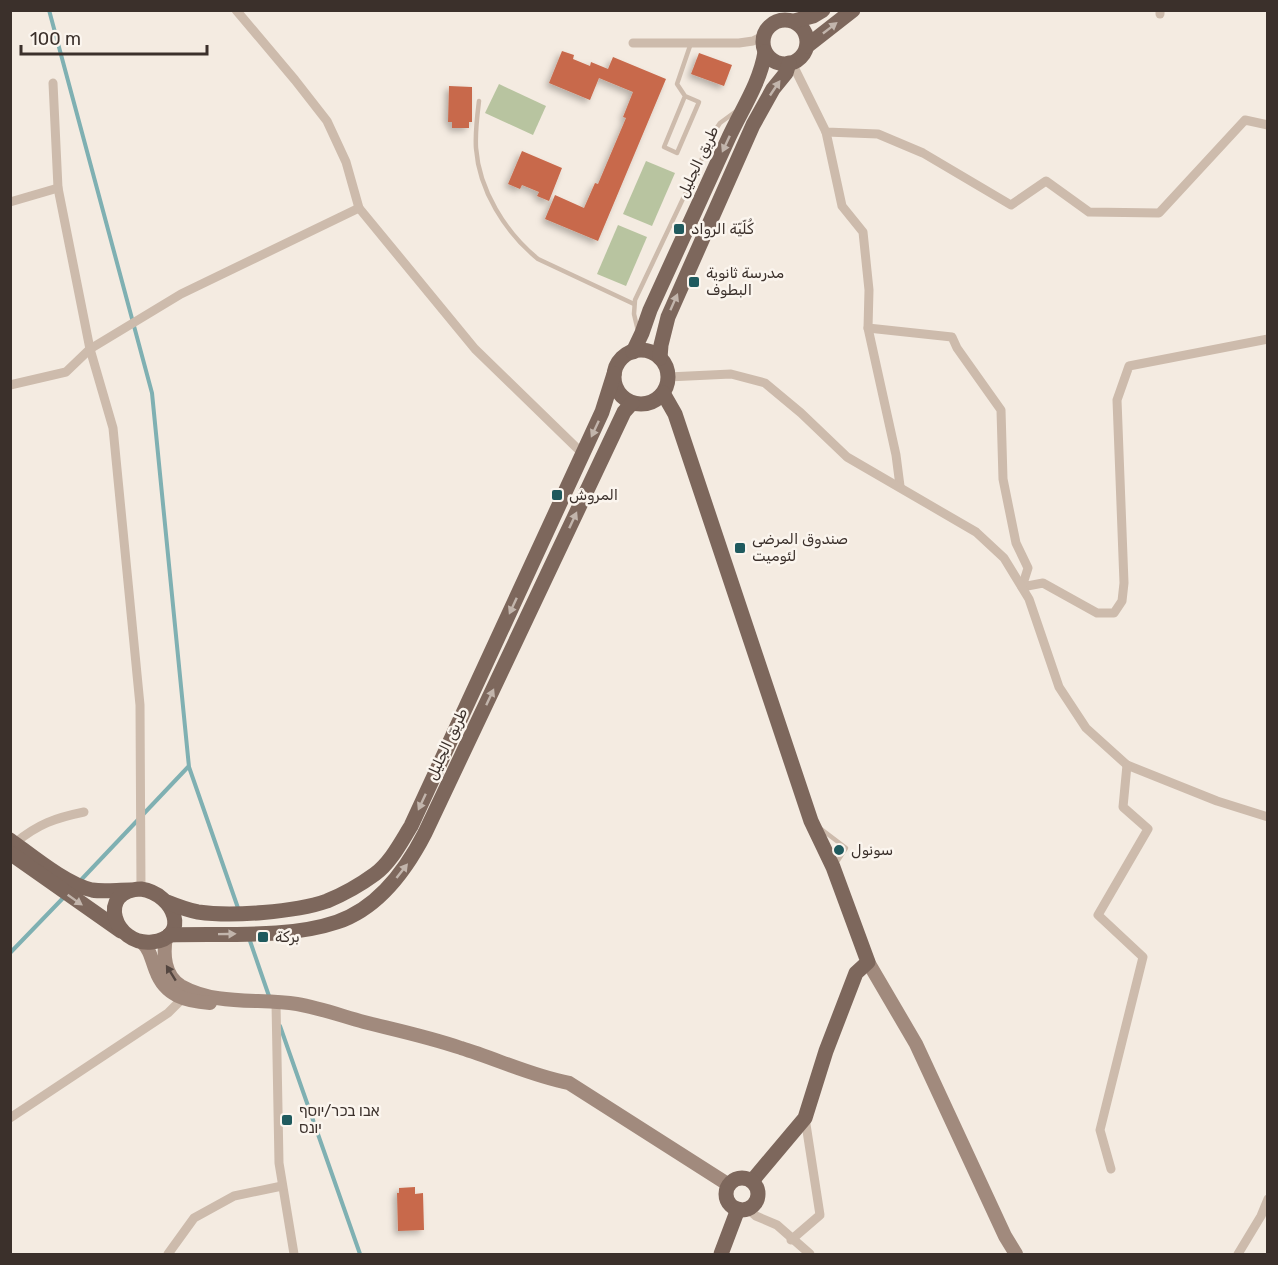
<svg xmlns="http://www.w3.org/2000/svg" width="1278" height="1265" viewBox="0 0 1278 1265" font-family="Rubik,Cairo,'Noto Sans Hebrew',sans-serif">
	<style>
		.green { fill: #b8c4a0 }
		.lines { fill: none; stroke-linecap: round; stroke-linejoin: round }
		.stream { stroke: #7fb0b2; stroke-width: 4 }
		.building { fill: #c8694b; filter: url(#shadow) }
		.lane { stroke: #cdbbac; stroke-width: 4.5 }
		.street { stroke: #cdbbac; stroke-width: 9 }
		.secondary { stroke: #a18a7d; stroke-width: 14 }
		.primary { stroke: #7d675c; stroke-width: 15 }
		.oneway { fill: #c2b5ac }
		.oneway2 { fill: #544640 }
		.poi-dot { fill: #1f5a5e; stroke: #fbf5ee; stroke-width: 2 }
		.labels { text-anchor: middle; stroke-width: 5; stroke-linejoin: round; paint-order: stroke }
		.street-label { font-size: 15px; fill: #3b302b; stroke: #fbf5ee }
		.poi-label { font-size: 15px; fill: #3b302b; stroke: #fbf5ee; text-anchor: start }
	</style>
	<defs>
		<filter id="shadow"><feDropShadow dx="-3.5" dy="3.5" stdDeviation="3" flood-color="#0004"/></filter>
	</defs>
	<rect width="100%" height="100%" fill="#f4ebe1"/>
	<g class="green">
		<polygon points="499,84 546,106 533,135 485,113"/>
		<polygon points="646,161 675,173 652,226 623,214"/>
		<polygon points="618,225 647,237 626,286 597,274"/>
	</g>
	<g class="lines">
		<g class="stream">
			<polyline points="49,10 152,393 189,767 238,908"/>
			<polyline points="80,881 188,767"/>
			<polyline points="249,938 270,999"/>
			<polyline points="10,953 66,895"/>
			<polyline points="280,1026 360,1254"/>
		</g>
	</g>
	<g class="building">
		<polygon points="562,51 574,55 573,59 590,66 591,62 608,69 613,57 666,79 598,241 545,219 555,195 584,208 595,183 598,184 626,118 623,117 633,92 599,78 590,100 549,83"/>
		<polygon points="699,53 732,65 724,86 691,74"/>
		<polygon points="449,86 472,87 472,122 469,122 469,128 452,128 452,122 448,122"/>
		<polygon points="522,151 562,168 549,201 537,196 539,192 522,185 520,189 508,184"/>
		<polygon points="415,1187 415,1194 423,1193 424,1230 398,1231 397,1193 399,1193 399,1188"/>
	</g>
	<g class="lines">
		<g class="lane">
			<polyline points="685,96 699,102 677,153 664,147 685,96 677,84 691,43"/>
			<path d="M 479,101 C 477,117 475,132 476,148 C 479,190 505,232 538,259 L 634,304"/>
			<polyline points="638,331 634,314 635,300 716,129 720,123 735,112"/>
			<polyline points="821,829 846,848 835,865"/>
		</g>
		<g class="street">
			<polyline points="236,10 295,80 327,121 346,162 359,208"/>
			<polyline points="1160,10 1160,14"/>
			<polyline points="633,43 739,43 753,41 763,36"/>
			<polyline points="792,63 826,132 878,134 923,153 1011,205 1046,181 1089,212 1159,213 1245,120 1268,125"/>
			<polyline points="53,83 58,188 90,349 113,428 140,705 141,889"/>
			<polyline points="826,132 842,206 863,232 869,290 868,328 952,337 957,348 1001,410 1003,479 1016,543 1028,568 1022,587 1043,583 1097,613 1114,613 1122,601 1124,583 1117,400 1129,366 1268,339"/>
			<polyline points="10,202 58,188"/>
			<polyline points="868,328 896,455 900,486"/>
			<polyline points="668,377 731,374 765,383 801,413 847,457 976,532 1004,558 1029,599 1059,687 1086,728 1127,765 1217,801 1268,817"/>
			<polyline points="10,385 66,372 90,349 181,294 359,208 475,349 583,454"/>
			<path d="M 15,843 C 38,824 55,818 84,812"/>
			<polyline points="276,1003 279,1163 294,1254"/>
			<polyline points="10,1118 168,1013 185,996"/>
			<polyline points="1111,1169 1100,1130 1143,957 1098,915 1148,829 1123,807 1127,765"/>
			<polyline points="748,1209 756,1216 777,1225 810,1254"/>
			<polyline points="791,1240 820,1215 805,1118"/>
			<polyline points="168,1254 194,1218 234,1196 282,1186"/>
			<polyline points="1238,1254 1261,1216 1268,1199"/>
		</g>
		<g class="secondary">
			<path d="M 166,937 C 163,954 164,976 181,986 C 217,1006 259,998 297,1004 C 320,1008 342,1016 364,1022 C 396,1030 429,1037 461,1048 C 497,1059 532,1076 569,1083 L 729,1185"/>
			<path d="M 142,942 C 151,951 151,959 156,971 C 165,996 186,1001 210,1003"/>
			<polyline points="868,962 916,1044 1005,1236 1016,1254"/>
		</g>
		<g class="primary">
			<circle cx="785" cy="42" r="22"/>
			<polyline points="794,21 813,16 823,10"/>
			<polyline points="807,46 853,10"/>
			<circle cx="641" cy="377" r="27"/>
			<path d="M 633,352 L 642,333 L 650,310 C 676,252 703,195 729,137 C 742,109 760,83 765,52"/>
			<polyline points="660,358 661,345 668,317 753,125 773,89 786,73 789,63"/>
			<polyline points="663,393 675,414 811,821 833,867 868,962 856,973 826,1051 805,1118 752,1181"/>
			<path d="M 10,840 C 31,855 67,885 92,890 C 104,892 117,890 130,890"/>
			<polyline points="10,853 121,931"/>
			<path d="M 141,889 C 175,894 191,938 152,942 C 114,946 96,890 141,889 Z"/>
			<path d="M 167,902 C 177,906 187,910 198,912 C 232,917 295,912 327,901 C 344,894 360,885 375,874 C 391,862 401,842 411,826 L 602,412 L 614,374"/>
			<path d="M 169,935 C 222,933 287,939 337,922 C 379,908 406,870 425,833 L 624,412 L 632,403"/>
			<circle cx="742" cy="1194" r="16"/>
			<polyline points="721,1254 738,1209"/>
		</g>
	</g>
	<defs><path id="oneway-solid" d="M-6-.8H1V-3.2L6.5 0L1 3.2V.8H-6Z" transform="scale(1.5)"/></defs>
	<g class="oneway">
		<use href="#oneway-solid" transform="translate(830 28) rotate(-38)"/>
		<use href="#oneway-solid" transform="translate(775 88) rotate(-56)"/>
		<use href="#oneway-solid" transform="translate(726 144) rotate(115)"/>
		<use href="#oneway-solid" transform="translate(674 302) rotate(-66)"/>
		<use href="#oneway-solid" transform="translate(595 429) rotate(115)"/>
		<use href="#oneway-solid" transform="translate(573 520) rotate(-65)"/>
		<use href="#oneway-solid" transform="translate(513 606) rotate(115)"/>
		<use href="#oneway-solid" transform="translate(490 697) rotate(-65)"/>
		<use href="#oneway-solid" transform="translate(422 802) rotate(115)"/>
		<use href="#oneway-solid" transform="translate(402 871) rotate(-52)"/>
		<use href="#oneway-solid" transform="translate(75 900) rotate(35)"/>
		<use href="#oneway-solid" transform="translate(227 934) rotate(-1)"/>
	</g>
	<use class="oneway2" href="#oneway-solid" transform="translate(171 973) rotate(-122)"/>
	<g class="poi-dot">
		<rect x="673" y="223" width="12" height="12" rx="3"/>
		<rect x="688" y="276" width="12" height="12" rx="3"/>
		<rect x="551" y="489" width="12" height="12" rx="3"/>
		<rect x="734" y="542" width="12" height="12" rx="3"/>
		<circle cx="839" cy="850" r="6"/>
		<rect x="257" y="931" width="12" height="12" rx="3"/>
		<rect x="281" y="1114" width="12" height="12" rx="3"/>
	</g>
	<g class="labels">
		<g class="street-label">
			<text transform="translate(698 162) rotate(-65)" y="5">طريق الجليل</text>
			<text transform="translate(447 744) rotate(-65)" y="5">طريق الجليل</text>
		</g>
		<g class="poi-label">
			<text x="691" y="234">كُلّيّة الرواد</text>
			<text x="706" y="278">مدرسة ثانوية<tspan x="706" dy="17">البطوف</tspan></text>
			<text x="569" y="500">المروش</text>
			<text x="752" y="544">صندوق المرضى<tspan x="752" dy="17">لئوميت</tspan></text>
			<text x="851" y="855">سونول</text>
			<text x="275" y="942">بركة</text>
			<text x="299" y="1116">אבו בכר/יוסף<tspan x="299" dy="17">יונס</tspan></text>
		</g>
	</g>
	<rect width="1278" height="1265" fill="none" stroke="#3b302b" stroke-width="24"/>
	<path d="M21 45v9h186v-9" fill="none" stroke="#3b302b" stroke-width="3"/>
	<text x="30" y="45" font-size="18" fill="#3b302b" stroke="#fbf5ee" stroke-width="4.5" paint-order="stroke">100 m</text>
</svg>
